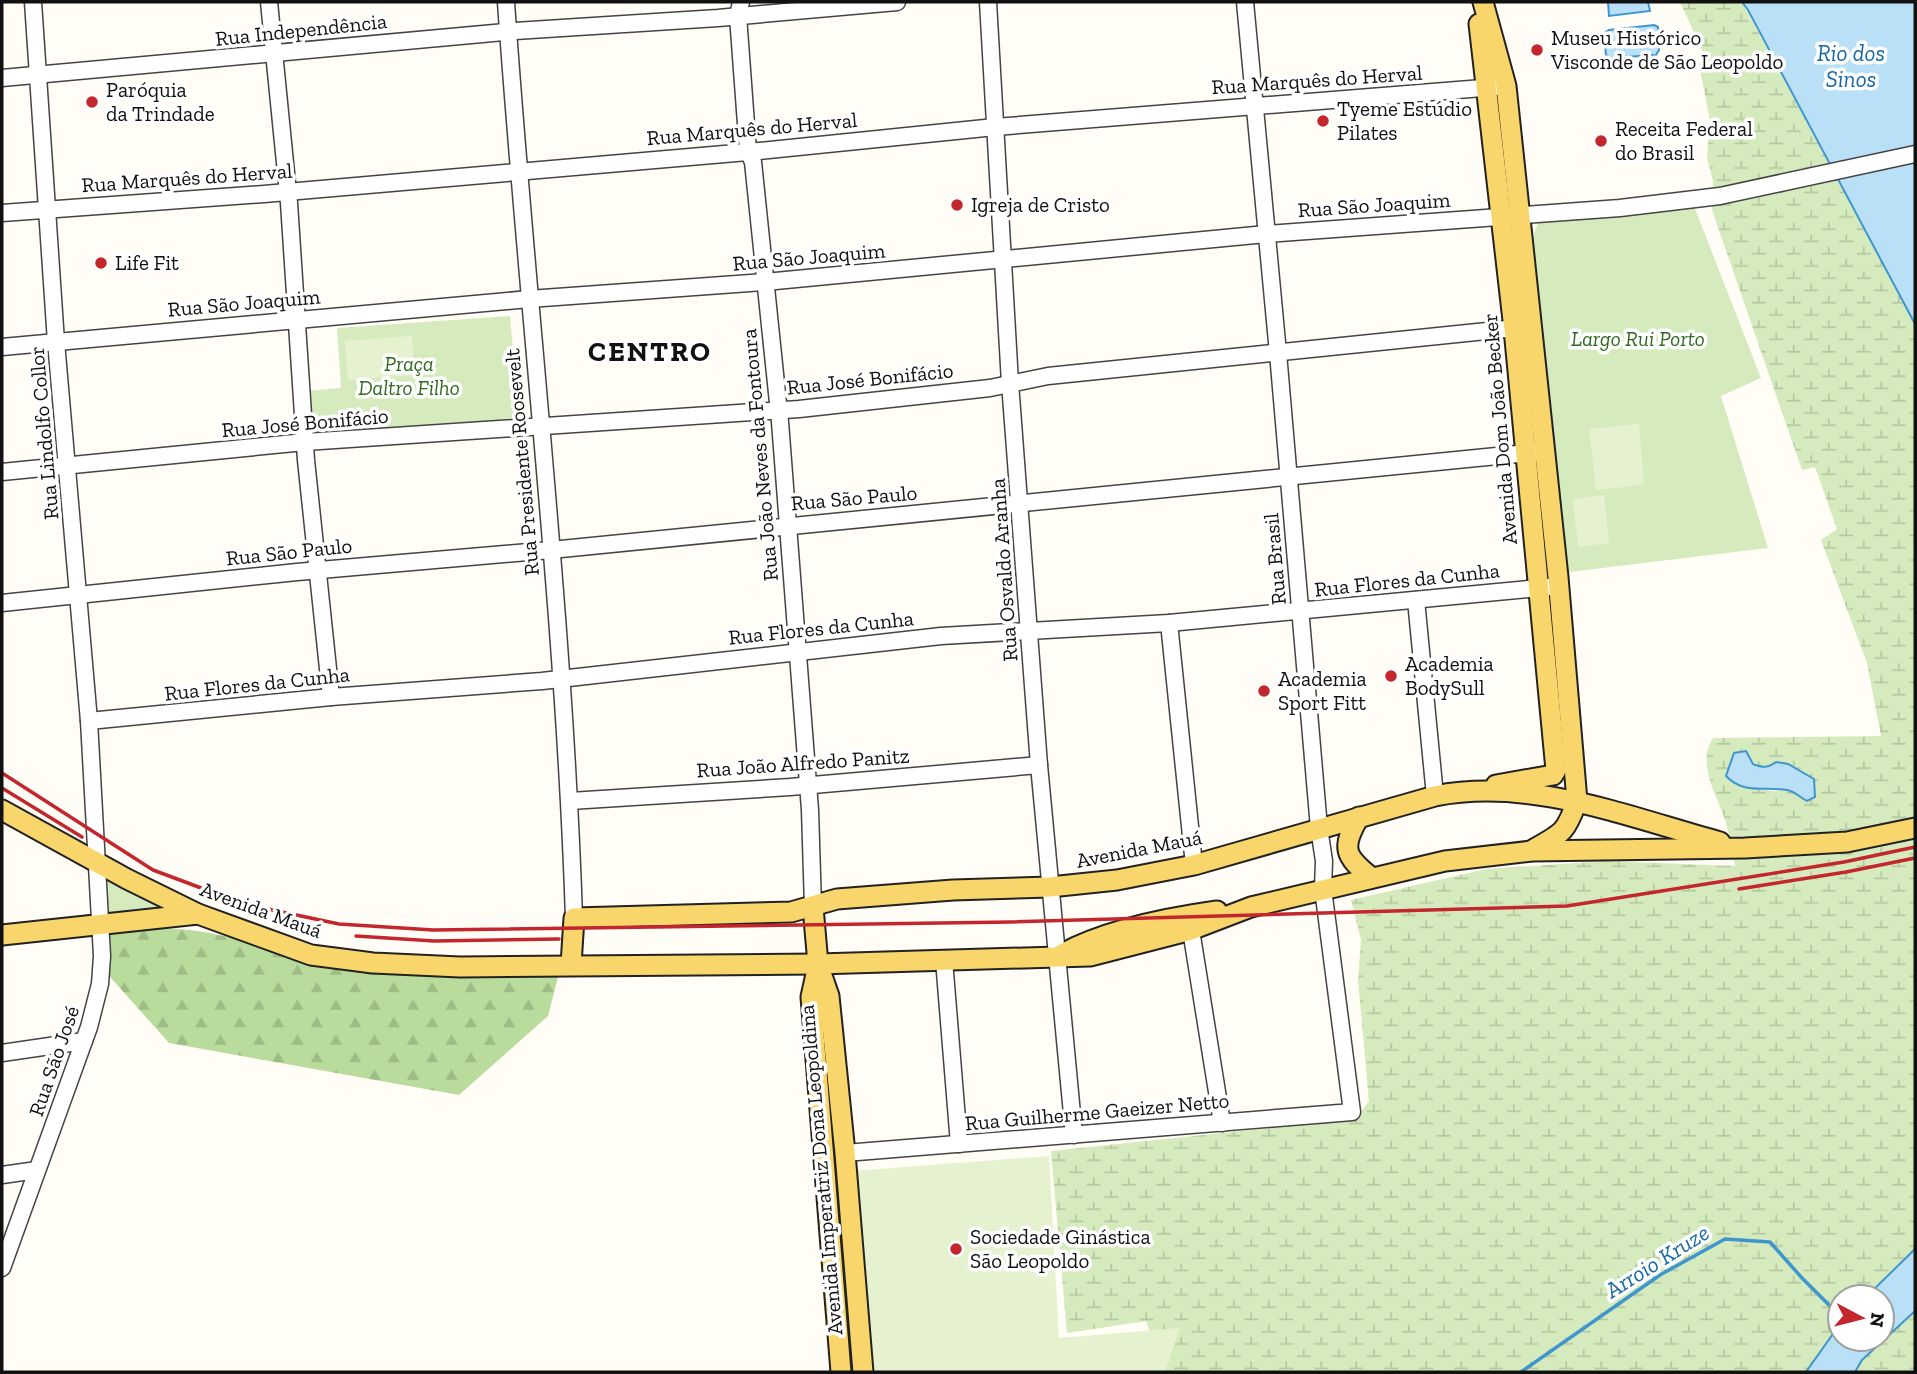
<svg xmlns="http://www.w3.org/2000/svg" width="1917" height="1374" viewBox="0 0 1917 1374" font-family="'Zilla Slab',serif">
	<style>
		.forest { fill: url(#forest-firs) }
		.wetland { fill: url(#wetland-marsh); fill-rule: evenodd }
		.park { fill: #d5ebbd }
		.pitch { fill: #e6f2cf }
		.water { fill: #b9e0f7; stroke: #3f96cf; stroke-width: 2 }
		.lines { fill: none; stroke-linecap: round; stroke-linejoin: round }
		.stream { stroke: #3f96cf; stroke-width: 3.5 }
		.minor-casing { stroke: #444; stroke-width: 19 }
		.major-casing { stroke: #222; stroke-width: 23 }
		.minor { stroke: #fff; stroke-width: 16 }
		.major { stroke: #f9d66b; stroke-width: 19 }
		.rail { stroke: #c4262e; stroke-width: 3.5 }
		.poi-dot { fill: #c4262e; stroke: #fff; stroke-width: 2.5 }
		.labels { text-anchor: middle; stroke-width: 7; stroke-linejoin: round; paint-order: stroke }
		.street-label { font-size: 21px; fill: #111; stroke: #fff }
		.poi-label { font-size: 21px; fill: #111; stroke: #fff; text-anchor: start }
		.park-label { font-size: 21px; font-style: italic; fill: #2f6b1f; stroke: #fff }
		.water-label { font-size: 23px; font-style: italic; fill: #1768a6; stroke: #fff }
		.district-label { font-size: 28px; font-weight: bold; letter-spacing: 2px; fill: #111; stroke: #fff }
	</style>
	<defs>
		<pattern id="forest-firs" width="22" height="20" patternUnits="userSpaceOnUse" patternTransform="scale(1.75)"><rect width="22" height="20" fill="#b9dc9c"/><path d="M5 1l3.5 6h-7zM16 11l3.5 6h-7z" fill="#9ebc85"/></pattern>
		<pattern id="wetland-marsh" width="20" height="14" patternUnits="userSpaceOnUse" patternTransform="scale(1.75)"><rect width="20" height="14" fill="#d5ebbd"/><path d="M1 5h8M5 5V1M11 12h8M15 12V8" fill="none" stroke="#b6c8a1"/></pattern>
	</defs>
	<rect width="100%" height="100%" fill="#fffdf5"/>
	<path class="forest" d="M 155,928 C 201,929 227,935 270,950 L 559,973 L 548,1016 L 459,1095 L 169,1043 L 111,978 L 102,966 L 107,935 Z"/>
	<g class="wetland">
		<path d="M 1680,2 L 1742,2 L 1915,324 L 1915,1249 L 1866,1297 L 1840,1297 L 1840,1324 L 1806,1372 L 1165,1372 L 1146,1321 L 1067,1333 L 1051,1151 L 1356,1119 L 1369,1101 L 1358,980 L 1361,940 L 1351,900 L 1486,869 L 1605,861 L 1735,866 C 1733,850 1729,832 1724,817 C 1715,792 1697,763 1713,738 L 1881,736 L 1867,663 L 1821,540 L 1837,529 L 1815,467 L 1802,470 L 1712,210 L 1713,181 L 1707,158 L 1710,120 L 1699,65 L 1703,52 ZM 1746,751 C 1763,782 1771,758 1789,765 C 1795,767 1807,776 1814,779 L 1807,801 L 1789,790 L 1772,791 L 1734,784 Z"/>
		<polygon points="1915,1311 1915,1372 1855,1372 1862,1360"/>
	</g>
	<g class="park">
		<polygon points="1694,206 1761,378 1721,396 1768,548 1561,573 1532,239 1539,221"/>
		<polygon points="510,316 519,418 307,437 304,391 341,388 337,328"/>
		<polygon points="105,873 169,908 109,915"/>
	</g>
	<g class="pitch">
		<polygon points="412,336 415,375 348,380 345,341"/>
		<polygon points="1639,424 1644,485 1596,490 1589,429"/>
		<polygon points="1604,495 1609,543 1578,547 1573,499"/>
		<polygon points="1049,1156 1059,1338 1180,1328 1165,1372 866,1372 852,1171"/>
	</g>
	<g class="water">
		<polygon points="1608,2 1648,2 1650,11 1609,16"/>
		<polygon points="1742,2 1915,2 1915,324 1748,10"/>
		<polygon points="1654,25 1658,27 1659,50 1656,55 1609,58 1606,55 1604,33 1609,30"/>
		<path d="M 1746,751 L 1753,764 C 1763,768 1768,768 1776,762 L 1788,764 L 1814,779 L 1815,797 L 1807,801 C 1801,798 1794,791 1787,790 C 1765,786 1744,795 1726,776 L 1734,753 Z"/>
		<polygon points="1915,1249 1915,1311 1862,1360 1855,1372 1806,1372 1840,1324 1840,1339 1882,1339 1882,1297 1866,1297"/>
	</g>
	<g class="lines">
		<polyline class="stream" points="1521,1372 1660,1275 1725,1239 1770,1242 1802,1278 1840,1316"/>
		<defs>
			<g id="minor">
				<polyline points="269,2 289,203 306,460 331,697"/>
				<path d="M 506,2 C 527,307 564,612 574,918"/>
				<polyline points="741,2 738,16 748,151 753,162 780,422 810,810 813,907"/>
				<polyline points="988,2 1010,383 1039,765 1074,1135"/>
				<polyline points="2,78 515,31 718,18 897,2"/>
				<polyline points="2,213 264,194 759,151 995,127 1495,87"/>
				<polyline points="2,347 529,299 765,282 1266,234 1620,208 1720,196 1915,154"/>
				<polyline points="2,472 305,442 799,409 990,388 1048,376 1526,327"/>
				<polyline points="1416,600 1435,796"/>
				<polyline points="2,603 297,572 551,550 1537,452"/>
				<polyline points="1169,623 1194,865"/>
				<polyline points="89,721 331,697 542,681 941,636 1169,623 1549,587"/>
				<polyline points="570,801 790,787 1039,765"/>
				<polyline points="1191,930 1222,1123"/>
				<polyline points="944,960 959,1144"/>
				<polyline points="2,1053 84,1041"/>
				<polyline points="845,1153 1352,1112 1323,889 1324,861 1319,828 1278,353 1245,2"/>
				<polyline points="2,1175 37,1170"/>
				<polyline points="2,1268 89,1027 100,984 102,956 89,721 56,342 33,2"/>
			</g>
			<g id="major">
				<path d="M 1483,2 L 1506,86 L 1558,577 L 1577,801 C 1566,832 1563,833 1534,849"/>
				<polyline points="1479,24 1514,329 1556,770 1553,775 1496,785"/>
				<polyline points="2,810 127,879 198,914 311,955 373,963 460,967 818,964 1090,956 1191,930 1251,907 1445,861 1532,851 1745,848 1847,842 1915,828"/>
				<path d="M 1359,817 C 1341,848 1344,856 1372,878"/>
				<polyline points="813,907 818,964 829,996 845,1153 863,1372"/>
				<polyline points="2,935 198,914"/>
				<path d="M 1062,954 C 1106,930 1167,918 1217,911"/>
				<path d="M 571,965 L 574,918 L 791,912 L 837,899 L 953,890 L 1050,887 L 1117,880 L 1194,865 L 1435,796 C 1531,777 1628,817 1720,842"/>
				<polyline points="818,965 811,997 841,1372"/>
			</g>
		</defs>
		<use href="#minor" class="minor-casing"/>
		<use href="#major" class="major-casing"/>
		<use href="#minor" class="minor"/>
		<use href="#major" class="major"/>
		<g class="rail">
			<polyline points="2,773 153,870 244,904 339,924 433,930 1011,922 1567,906 1844,862 1915,847"/>
			<polyline points="2,788 82,837"/>
			<polyline points="1739,889 1846,872 1915,858"/>
			<polyline points="356,936 434,941 559,939"/>
		</g>
	</g>
	<g class="poi-dot">
		<circle cx="1537" cy="50" r="7"/>
		<circle cx="92" cy="102" r="7"/>
		<circle cx="1323" cy="121" r="7"/>
		<circle cx="1601" cy="141" r="7"/>
		<circle cx="957" cy="205" r="7"/>
		<circle cx="101" cy="263" r="7"/>
		<circle cx="1391" cy="676" r="7"/>
		<circle cx="1264" cy="691" r="7"/>
		<circle cx="956" cy="1249" r="7"/>
	</g>
	<g class="labels">
		<g class="street-label">
			<text transform="translate(301 30) rotate(-6)" y="7">Rua Independência</text>
			<text transform="translate(1317 80) rotate(-4)" y="7">Rua Marquês do Herval</text>
			<text transform="translate(752 129) rotate(-5)" y="7">Rua Marquês do Herval</text>
			<text transform="translate(187 178) rotate(-4)" y="7">Rua Marquês do Herval</text>
			<text transform="translate(1374 205) rotate(-4)" y="7">Rua São Joaquim</text>
			<text transform="translate(809 257) rotate(-5)" y="7">Rua São Joaquim</text>
			<text transform="translate(244 303) rotate(-5)" y="7">Rua São Joaquim</text>
			<text transform="translate(870 379) rotate(-6)" y="7">Rua José Bonifácio</text>
			<text transform="translate(305 423) rotate(-5)" y="7">Rua José Bonifácio</text>
			<text transform="translate(1500 429) rotate(-95)" y="7">Avenida Dom João Becker</text>
			<text transform="translate(44 433) rotate(-95)" y="7">Rua Lindolfo Collor</text>
			<text transform="translate(760 455) rotate(-95)" y="7">Rua João Neves da Fontoura</text>
			<text transform="translate(522 462) rotate(-95)" y="7">Rua Presidente Roosevelt</text>
			<text transform="translate(854 498) rotate(-5)" y="7">Rua São Paulo</text>
			<text transform="translate(289 552) rotate(-6)" y="7">Rua São Paulo</text>
			<text transform="translate(1275 559) rotate(-95)" y="7">Rua Brasil</text>
			<text transform="translate(1004 570) rotate(-94)" y="7">Rua Osvaldo Aranha</text>
			<text transform="translate(1407 580) rotate(-6)" y="7">Rua Flores da Cunha</text>
			<text transform="translate(821 628) rotate(-6)" y="7">Rua Flores da Cunha</text>
			<text transform="translate(257 684) rotate(-6)" y="7">Rua Flores da Cunha</text>
			<text transform="translate(803 763) rotate(-4)" y="7">Rua João Alfredo Panitz</text>
			<text transform="translate(1139 849) rotate(-11)" y="7">Avenida Mauá</text>
			<text transform="translate(261 910) rotate(20)" y="7">Avenida Mauá</text>
			<text transform="translate(54 1061) rotate(-71)" y="7">Rua São José</text>
			<text transform="translate(1097 1112) rotate(-5)" y="7">Rua Guilherme Gaeizer Netto</text>
			<text transform="translate(821 1170) rotate(-95)" y="7">Avenida Imperatriz Dona Leopoldina</text>
		</g>
		<g class="poi-label">
			<text x="1551" y="45">Museu Histórico<tspan x="1551" dy="24">Visconde de São Leopoldo</tspan></text>
			<text x="106" y="97">Paróquia<tspan x="106" dy="24">da Trindade</tspan></text>
			<text x="1337" y="116">Tyeme Estúdio<tspan x="1337" dy="24">Pilates</tspan></text>
			<text x="1615" y="136">Receita Federal<tspan x="1615" dy="24">do Brasil</tspan></text>
			<text x="971" y="212">Igreja de Cristo</text>
			<text x="115" y="270">Life Fit</text>
			<text x="1405" y="671">Academia<tspan x="1405" dy="24">BodySull</tspan></text>
			<text x="1278" y="686">Academia<tspan x="1278" dy="24">Sport Fitt</tspan></text>
			<text x="970" y="1244">Sociedade Ginástica<tspan x="970" dy="24">São Leopoldo</tspan></text>
		</g>
		<g class="park-label">
			<text x="1638" y="346">Largo Rui Porto</text>
			<text x="409" y="371">Praça<tspan x="409" dy="24">Daltro Filho</tspan></text>
		</g>
		<g class="water-label">
			<text x="1851" y="61">Rio dos<tspan x="1851" dy="26">Sinos</tspan></text>
			<text transform="translate(1657 1261) rotate(-32)" y="8">Arroio Kruze</text>
		</g>
		<g class="district-label">
			<text x="650" y="361">CENTRO</text>
		</g>
	</g>
	<rect width="1917" height="1374" fill="none" stroke="#111111" stroke-width="7"/>
	<g transform="translate(1861 1318) rotate(97)"><circle r="33" fill="#ffffff" stroke="#a0a0a0" stroke-width="2"/>
	<path d="M0-5L12 26L0 18L-12 26Z" fill="#c4262e"/>
	<text y="-10" font-size="19" font-weight="bold" text-anchor="middle" fill="#111111">N</text>
	</g>
</svg>
